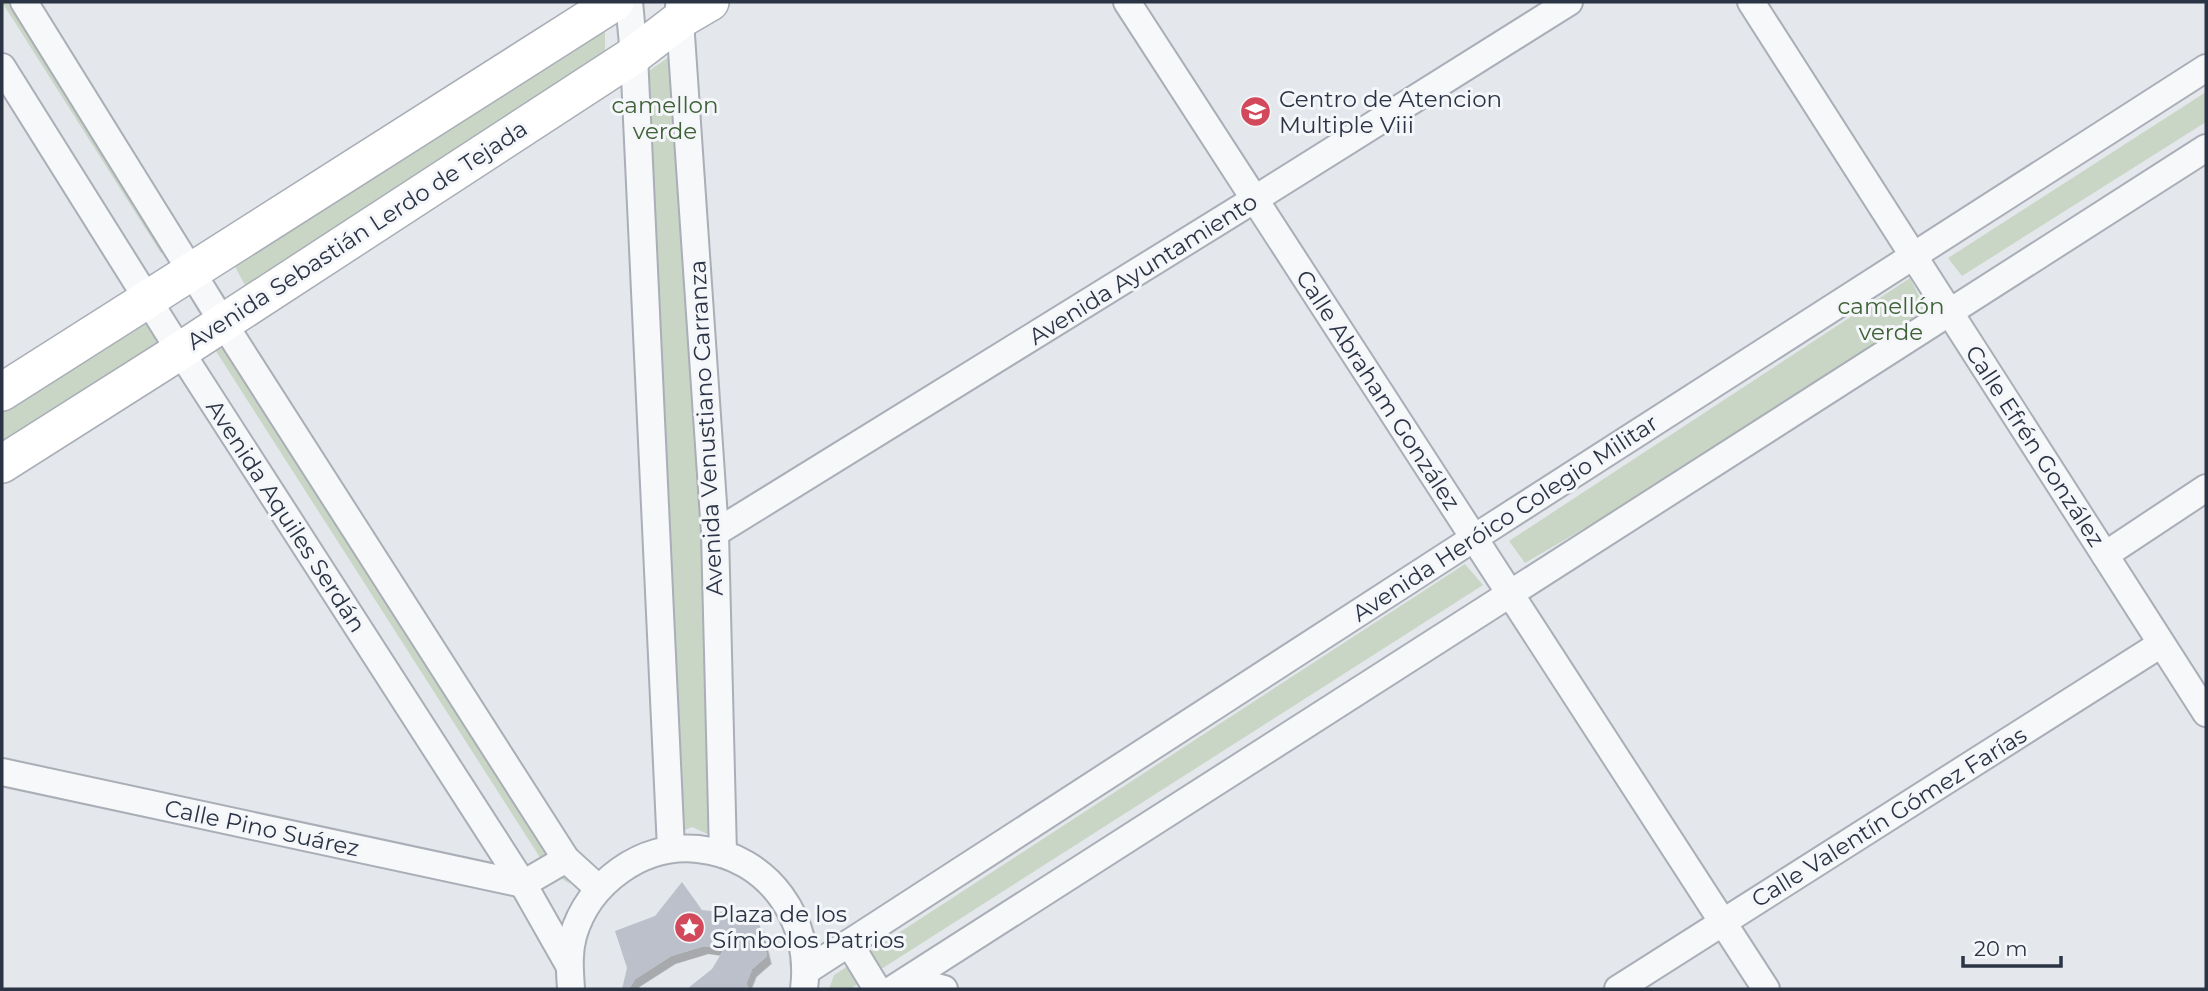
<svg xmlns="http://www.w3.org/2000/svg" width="2208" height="991" viewBox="0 0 2208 991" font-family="Montserrat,sans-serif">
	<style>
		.green { fill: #c9d6c5 }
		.building { fill: #bbc0ca; filter: url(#shadow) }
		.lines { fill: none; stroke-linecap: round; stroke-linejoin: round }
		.street-casing { stroke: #a9aeb7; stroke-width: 30 }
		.secondary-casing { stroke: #a9aeb7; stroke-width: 40 }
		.street { stroke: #f7f8fa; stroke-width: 26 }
		.secondary { stroke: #fff; stroke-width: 37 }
		.labels { text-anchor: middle; stroke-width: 6; stroke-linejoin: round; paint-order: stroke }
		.poi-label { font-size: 23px; fill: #2b3445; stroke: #f4f6f9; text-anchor: start }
		.park-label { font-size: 23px; fill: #3f6138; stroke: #f4f6f9 }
		.street-label { font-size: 23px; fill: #2b3445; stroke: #f4f6f9 }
	</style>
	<defs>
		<filter id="shadow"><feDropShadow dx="4.5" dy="8" stdDeviation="0" flood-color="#0004"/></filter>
	</defs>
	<rect width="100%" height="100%" fill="#e4e7ec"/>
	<g class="green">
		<polygon points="2,2 27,2 178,254 161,253"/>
		<polygon points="605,24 605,63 248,291 231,259"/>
		<polygon points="685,46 721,840 692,827 675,834 640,77"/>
		<polygon points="2206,92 2206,122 1962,276 1948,258"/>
		<polygon points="1910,278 1933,324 1525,563 1509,541"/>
		<polygon points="155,308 175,337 2,449 2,405"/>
		<polygon points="232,332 570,884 548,870 212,345"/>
		<polygon points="1465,564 1483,585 850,989 829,989 834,975"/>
	</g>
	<polygon class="building" points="682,882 702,910 721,912 737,908 759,922 767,956 752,969 746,984 749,989 687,989 712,969 724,949 704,946 671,956 635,979 629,989 622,989 627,968 615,931 655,916"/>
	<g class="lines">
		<defs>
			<g id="street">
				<polyline points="24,2 222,321 566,859 598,888"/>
				<polyline points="629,2 634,55 671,849"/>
				<polyline points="1127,2 1766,989"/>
				<polyline points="1751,2 2206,713"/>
				<polyline points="679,6 715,533 723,854"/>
				<polyline points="2,67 180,351 523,884 569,965"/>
				<polyline points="715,533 1255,199 1569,2"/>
				<polyline points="2105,555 2206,488"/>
				<polyline points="2,772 523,884 566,859"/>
				<polyline points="849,943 877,989"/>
				<polyline points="806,971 1474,538 2206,68"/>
				<polyline points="911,980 944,989"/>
				<path d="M 571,989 C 570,972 568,954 573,936 C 588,883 642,843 698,849 C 769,856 813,921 804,989"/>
				<polyline points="893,989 2206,148"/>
				<polyline points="1618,989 2161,644"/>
			</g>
			<g id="secondary">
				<polyline points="2,392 615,2"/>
				<polyline points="2,464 180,351 634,55 681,19 710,2"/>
			</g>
		</defs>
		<use href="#street" class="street-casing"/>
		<use href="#secondary" class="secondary-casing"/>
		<use href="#street" class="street"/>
		<use href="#secondary" class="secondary"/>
	</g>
	<defs>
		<symbol id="school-disc" viewBox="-11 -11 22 22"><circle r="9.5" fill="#d1495b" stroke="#f4f6f9"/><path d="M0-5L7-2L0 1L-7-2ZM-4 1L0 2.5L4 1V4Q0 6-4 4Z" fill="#fff"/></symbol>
		<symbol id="sight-disc" viewBox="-11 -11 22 22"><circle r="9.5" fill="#d1495b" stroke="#f4f6f9"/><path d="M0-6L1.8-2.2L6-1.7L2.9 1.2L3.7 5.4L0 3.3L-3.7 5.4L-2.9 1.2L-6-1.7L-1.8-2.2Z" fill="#fff"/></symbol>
	</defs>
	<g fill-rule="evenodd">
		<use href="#school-disc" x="1238" y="94" width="35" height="35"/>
		<use href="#sight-disc" x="672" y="910" width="35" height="35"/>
	</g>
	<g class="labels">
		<g class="poi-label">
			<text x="1279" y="107">Centro de Atencion<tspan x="1279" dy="26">Multiple Viii</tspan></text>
			<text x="712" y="922">Plaza de los<tspan x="712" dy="26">Símbolos Patrios</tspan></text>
		</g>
		<g class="park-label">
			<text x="665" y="113">camellon<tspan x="665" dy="26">verde</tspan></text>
			<text x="1891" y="314">camellón<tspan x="1891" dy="26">verde</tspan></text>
		</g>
		<g class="street-label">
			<text transform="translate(357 235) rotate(-33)" y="8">Avenida Sebastián Lerdo de Tejada</text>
			<text transform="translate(1143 269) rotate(-32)" y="8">Avenida Ayuntamiento</text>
			<text transform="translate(1378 390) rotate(57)" y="8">Calle Abraham González</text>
			<text transform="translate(706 428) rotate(-93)" y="8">Avenida Venustiano Carranza</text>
			<text transform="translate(2035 446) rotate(57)" y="8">Calle Efrén González</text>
			<text transform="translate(286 516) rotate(57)" y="8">Avenida Aquiles Serdán</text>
			<text transform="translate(1505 518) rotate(-33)" y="8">Avenida Heróico Colegio Militar</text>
			<text transform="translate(1889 817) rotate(-32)" y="8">Calle Valentín Gómez Farías</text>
			<text transform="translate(262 828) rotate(12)" y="8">Calle Pino Suárez</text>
		</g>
	</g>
	<rect width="2208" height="991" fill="none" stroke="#2b3445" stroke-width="7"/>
	<path d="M1963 956v10h98v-10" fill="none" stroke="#2b3445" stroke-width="3.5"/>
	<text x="1974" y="956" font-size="21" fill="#2b3445" stroke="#f4f6f9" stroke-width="5" paint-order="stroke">20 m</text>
</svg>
